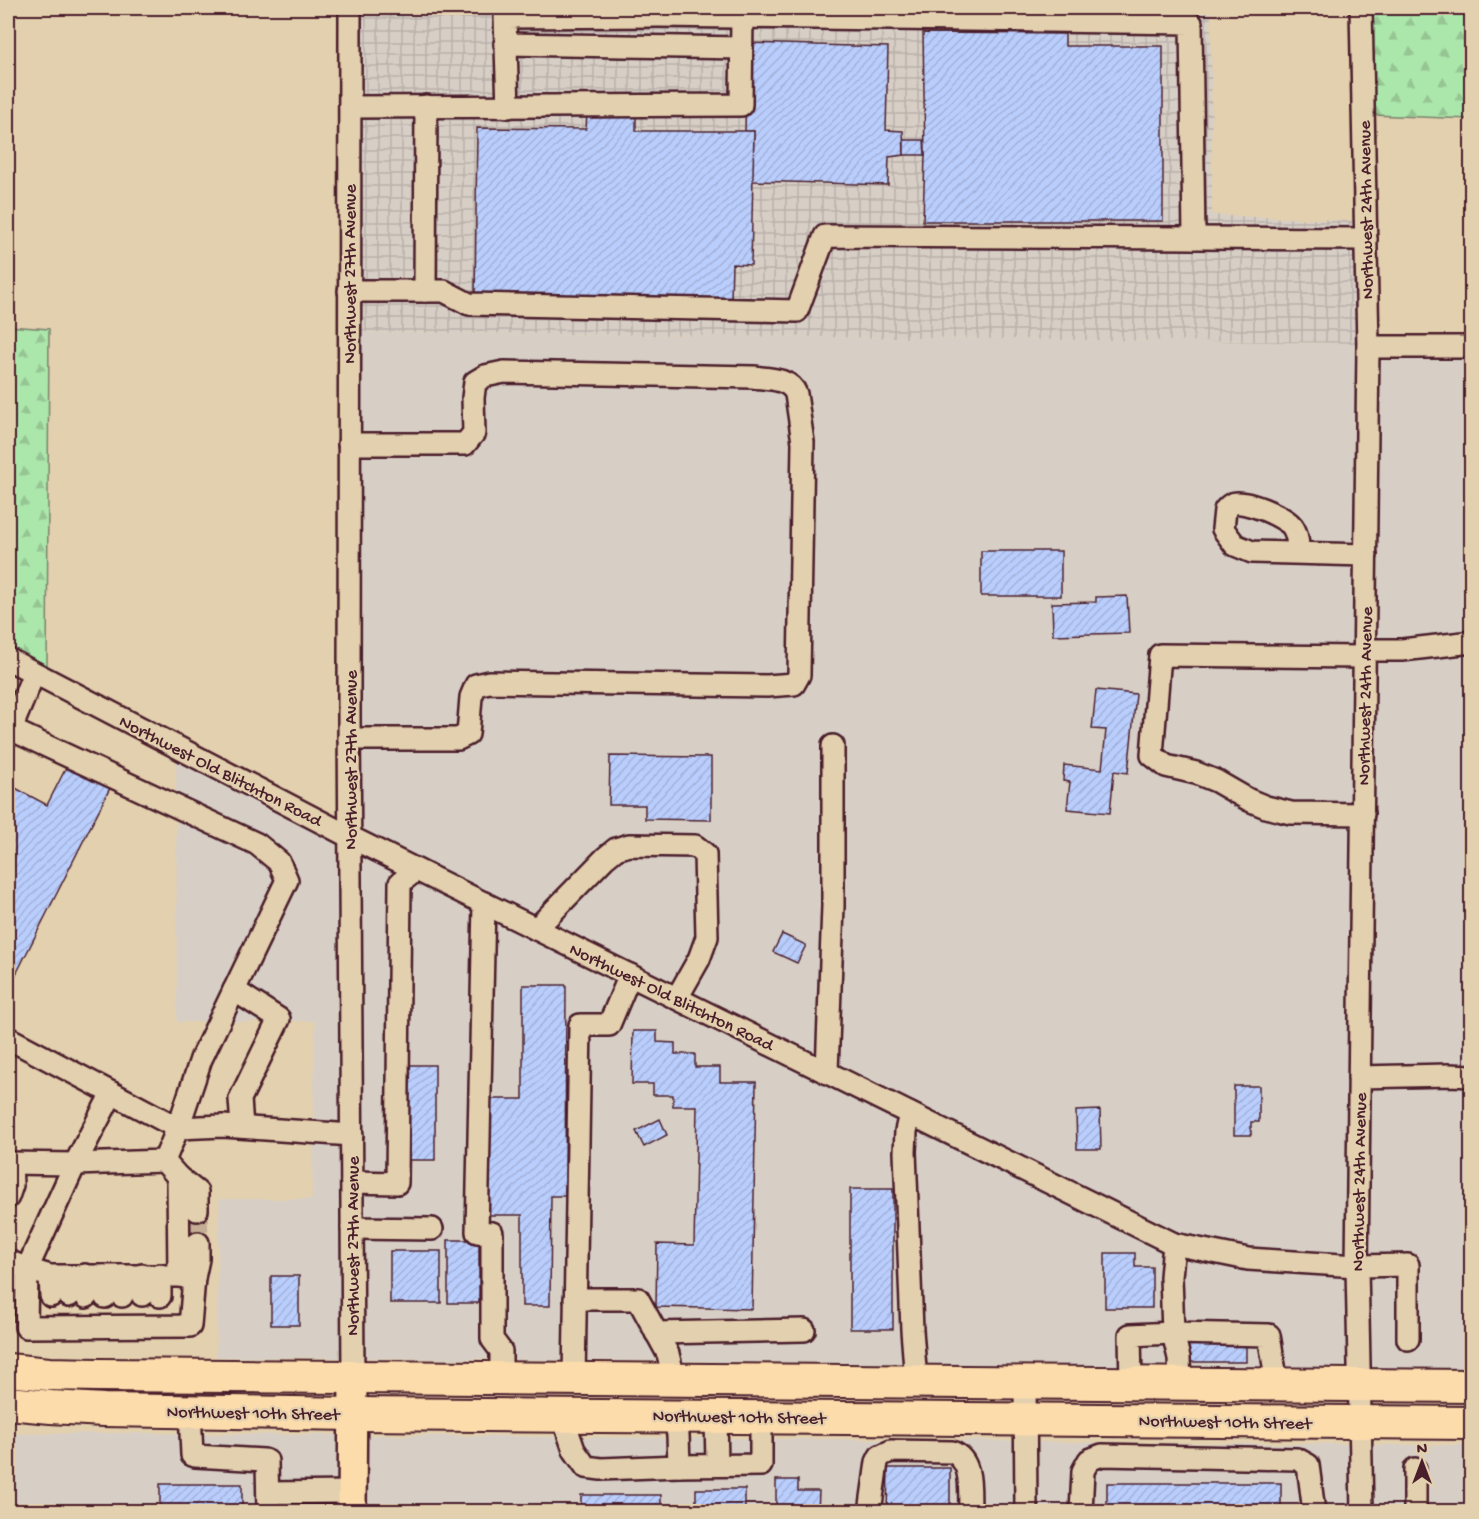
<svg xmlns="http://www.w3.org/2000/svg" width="1479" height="1519" viewBox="0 0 1479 1519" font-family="'Gochi Hand',sans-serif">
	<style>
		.built { fill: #d7cfc6 }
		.industrial { fill: url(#industrial-grid) }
		.forest { fill: url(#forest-firs); stroke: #7a826b; stroke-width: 1.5 }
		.building { fill: url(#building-hatch); stroke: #4a1f2b; stroke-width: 1.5 }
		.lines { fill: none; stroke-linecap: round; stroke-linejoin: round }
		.minor-tunnel { stroke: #c4ad94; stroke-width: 21; stroke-dasharray: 21 10; stroke-linecap: butt }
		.minor-casing { stroke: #4a1f2b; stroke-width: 26 }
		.major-casing { stroke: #4a1f2b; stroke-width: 32 }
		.highway-casing { stroke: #4a1f2b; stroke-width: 36 }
		.minor { stroke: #e3d0ae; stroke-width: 21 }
		.major { stroke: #fddcac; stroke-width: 27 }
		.highway { stroke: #fddcac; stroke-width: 32 }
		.labels { text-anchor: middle; stroke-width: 4.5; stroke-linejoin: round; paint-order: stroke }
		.street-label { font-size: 18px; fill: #4a1f2b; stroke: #e3d0ae }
	</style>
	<defs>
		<pattern id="industrial-grid" width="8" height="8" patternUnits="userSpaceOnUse" patternTransform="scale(1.5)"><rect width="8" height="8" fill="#d7cfc6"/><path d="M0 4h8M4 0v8" fill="none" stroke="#bab1aa"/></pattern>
		<pattern id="forest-firs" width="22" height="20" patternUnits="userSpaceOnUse" patternTransform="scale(1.5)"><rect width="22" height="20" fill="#abe6ab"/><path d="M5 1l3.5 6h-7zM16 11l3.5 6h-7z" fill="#95c593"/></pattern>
		<pattern id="building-hatch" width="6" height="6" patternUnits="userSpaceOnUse" patternTransform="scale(1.5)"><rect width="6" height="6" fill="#bacefd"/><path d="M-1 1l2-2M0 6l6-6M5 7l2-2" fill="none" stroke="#a1b0d9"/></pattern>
	</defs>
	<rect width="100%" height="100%" fill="#e3d0ae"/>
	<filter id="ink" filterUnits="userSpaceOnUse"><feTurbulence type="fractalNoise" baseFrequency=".0167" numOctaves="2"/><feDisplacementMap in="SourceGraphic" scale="12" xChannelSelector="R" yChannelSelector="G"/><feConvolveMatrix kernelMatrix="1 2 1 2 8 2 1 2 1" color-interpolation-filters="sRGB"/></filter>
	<g filter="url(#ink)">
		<g class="built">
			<polygon points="358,332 1359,343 1349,1255 1249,1250 1176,1234 359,831"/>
			<polygon points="1376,357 1471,357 1471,1369 1367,1368 1366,1266"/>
			<polygon points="176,758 341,844 345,1358 216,1357 219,1199 312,1199 315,1021 177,1022"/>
			<polygon points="359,852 1170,1253 1349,1275 1350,1368 362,1358"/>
			<polygon points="122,1433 344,1435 343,1511 8,1511 8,1434"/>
			<polygon points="362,1435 1017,1441 1017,1511 361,1512"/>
			<polygon points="1034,1442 1351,1444 1353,1511 1035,1511"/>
			<polygon points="1369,1445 1471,1445 1471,1511 1370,1511"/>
		</g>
		<polygon class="industrial" points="358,8 1211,8 1212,215 1357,221 1359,343 358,332"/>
		<g class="forest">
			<polygon points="1369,8 1471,8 1471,119 1372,115"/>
			<polygon points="8,326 49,329 47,669 8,649"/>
		</g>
		<g class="building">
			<polygon points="923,33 1065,34 1065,46 1163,46 1163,221 923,221 925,155"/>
			<polygon points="747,43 888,47 886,130 903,131 904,155 889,157 888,185 752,181 754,131 745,131"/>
			<polygon points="587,112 636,113 636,131 754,131 751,265 732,264 731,299 475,296 477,128 586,129"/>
			<polygon points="904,140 924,140 925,155 904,155"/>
			<rect x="981" y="551" width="80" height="45"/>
			<polygon points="1127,596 1129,633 1053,635 1052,603 1096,602 1096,597"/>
			<polygon points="1096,690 1136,694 1128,773 1114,771 1110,813 1067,809 1070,782 1063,781 1064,765 1102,769 1106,730 1092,729"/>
			<polygon points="610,756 711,757 711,820 645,819 645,805 609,805"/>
			<polygon points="67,766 110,788 8,990 8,784 47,805"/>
			<polygon points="782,934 806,945 797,963 773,952"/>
			<polygon points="523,985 566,985 565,1196 551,1196 550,1306 522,1306 522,1215 489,1215 490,1099 523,1099"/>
			<polygon points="633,1031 657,1031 657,1042 675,1043 675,1054 695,1054 695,1067 720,1067 720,1082 756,1082 752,1309 656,1307 657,1244 694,1245 697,1106 673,1106 673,1095 653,1095 653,1084 632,1084"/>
			<rect x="402" y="1065" width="33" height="95"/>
			<polygon points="1234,1086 1259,1086 1259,1122 1251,1122 1251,1135 1234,1135"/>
			<polygon points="1100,1110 1101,1149 1077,1149 1076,1111"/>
			<polygon points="660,1119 667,1135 644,1147 636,1131"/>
			<rect x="850" y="1189" width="43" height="140"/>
			<rect x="448" y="1240" width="31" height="63"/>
			<rect x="390" y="1251" width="51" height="52"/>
			<polygon points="1105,1253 1135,1253 1135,1267 1152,1267 1152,1308 1105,1308"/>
			<rect x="271" y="1276" width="28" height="49"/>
			<rect x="1185" y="1339" width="61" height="23"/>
			<polygon points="888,1468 950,1468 950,1512 887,1512"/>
			<polygon points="776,1480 798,1480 798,1491 819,1491 818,1512 776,1512"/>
			<rect x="1107" y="1483" width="174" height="29"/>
			<rect x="160" y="1484" width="82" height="28"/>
			<rect x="696" y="1489" width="49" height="23"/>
			<rect x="581" y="1495" width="80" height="17"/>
		</g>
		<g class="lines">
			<polyline class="minor-tunnel" points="197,1210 198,1243"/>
			<defs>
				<g id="minor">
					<polyline points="350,8 349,715 353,1377"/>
					<polyline points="1361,8 1368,347 1357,1266 1362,1512"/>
					<polyline points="505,44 742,48"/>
					<polyline points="350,107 741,105 742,17"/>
					<polyline points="1194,238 1366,239"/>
					<polyline points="349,291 444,291 469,304 797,311 825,236 1194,238 1191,23 659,16 505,17 508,107"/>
					<polyline points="425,291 426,106"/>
					<polyline points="1368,347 1472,347"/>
					<path d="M 349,444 L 465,444 L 474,433 L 473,398 L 475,382 L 485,376 L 504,372 L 753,377 C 768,379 790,378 796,394 L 803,442 L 799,675 L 794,684 L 767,686 L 489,682 L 476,685 L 471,697 L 468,734 L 458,739 L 349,739"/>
					<path d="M 1298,553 C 1298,544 1298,534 1292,526 C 1285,517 1243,498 1232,504 C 1229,505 1227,508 1225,510 L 1223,529 L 1235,545 L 1252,552 L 1366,555"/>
					<polyline points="1364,650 1402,650 1472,642"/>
					<polyline points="8,659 350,837 1174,1244 1248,1259 1357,1266 1408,1265 1408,1339"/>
					<polyline points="8,728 257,844 279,862 287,880 201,1059 178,1128 8,1038"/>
					<polyline points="11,729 34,673"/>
					<polyline points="1363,814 1291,813 1266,807 1249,800 1216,781 1196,773 1166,766 1152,755 1160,655 1364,657"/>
					<polyline points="484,903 477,1232 492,1233 492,1339 501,1351 501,1378"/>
					<polyline points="536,929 605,858 616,849 629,845 695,846 705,854 707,937 699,959 677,998"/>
					<polyline points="234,990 279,1019 240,1099 242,1127"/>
					<polyline points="827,1072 833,906 833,746"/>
					<polyline points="1359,1077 1449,1075 1472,1076"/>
					<polyline points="910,1114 906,1131 905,1152 912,1330 916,1381"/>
					<polyline points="164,1161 178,1177 179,1276 194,1278 190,1326 26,1327 27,1269 50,1276 179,1276"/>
					<polyline points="8,1163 75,1164 164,1161 178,1128 223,1126 352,1135"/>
					<polyline points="178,1177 197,1192 197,1210"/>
					<polyline points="352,1182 397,1183 400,883 416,870"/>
					<polyline points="8,1197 12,1185 11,1163"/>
					<polyline points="352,1228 432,1229"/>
					<polyline points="1174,1244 1171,1277 1173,1333 1179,1358 1180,1383"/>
					<polyline points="8,1261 27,1269 75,1164 112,1093"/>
					<polyline points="85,1275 86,1297"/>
					<polyline points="142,1275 142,1295"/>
					<polyline points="160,1275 160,1296"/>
					<polyline points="50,1276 51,1296"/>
					<polyline points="68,1276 69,1296"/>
					<polyline points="104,1276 105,1297"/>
					<polyline points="122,1276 122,1296"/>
					<polyline points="194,1278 198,1259 198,1243"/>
					<polyline points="575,1299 638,1299 668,1354 674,1379"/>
					<polyline points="656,1333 804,1330"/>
					<polyline points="574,1379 580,1025 609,1025 630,975"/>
					<polyline points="1025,1382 1026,1512"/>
					<polyline points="1131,1383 1130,1335 1173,1333 1269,1335 1277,1384"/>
					<polyline points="190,1411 192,1455 195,1456 264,1460 267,1461 268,1512"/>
					<polyline points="562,1415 574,1450 586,1467 601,1469 679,1466 678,1435 674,1415"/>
					<polyline points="716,1416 717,1465"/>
					<polyline points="679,1466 761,1465 761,1416"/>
					<polyline points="268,1493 353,1492"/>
					<path d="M 870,1512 L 877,1462 L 880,1456 L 891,1451 L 952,1452 C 974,1461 969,1491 970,1512"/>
					<polyline points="1081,1512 1083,1471 1089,1460 1102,1455 1297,1459 1308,1465 1314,1512"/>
					<polyline points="1415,1512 1415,1469"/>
				</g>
				<polyline id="major" points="352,1512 353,1377"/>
				<g id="highway">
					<polyline points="8,1370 49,1374 97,1375 1472,1386"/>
					<polyline points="8,1403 51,1407 104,1410 354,1414 1472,1423"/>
				</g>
			</defs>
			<use href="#minor" class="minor-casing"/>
			<use href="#major" class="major-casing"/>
			<use href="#highway" class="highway-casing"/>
			<use href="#minor" class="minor"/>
			<use href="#major" class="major"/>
			<use href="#highway" class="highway"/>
		</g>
	</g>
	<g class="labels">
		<g class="street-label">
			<text transform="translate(1365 210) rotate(-91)" y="6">Northwest 24th Avenue</text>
			<text transform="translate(349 274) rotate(-90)" y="6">Northwest 27th Avenue</text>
			<text transform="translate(1364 696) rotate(-89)" y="6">Northwest 24th Avenue</text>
			<text transform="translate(350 760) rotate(-90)" y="6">Northwest 27th Avenue</text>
			<text transform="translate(221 770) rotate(27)" y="6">Northwest Old Blitchton Road</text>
			<text transform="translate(672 996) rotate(26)" y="6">Northwest Old Blitchton Road</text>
			<text transform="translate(1358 1182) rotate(-89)" y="6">Northwest 24th Avenue</text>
			<text transform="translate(352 1246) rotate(-90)" y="6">Northwest 27th Avenue</text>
			<text transform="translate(253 1412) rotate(1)" y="6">Northwest 10th Street</text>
			<text transform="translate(739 1416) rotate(1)" y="6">Northwest 10th Street</text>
			<text transform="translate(1225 1421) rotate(1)" y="6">Northwest 10th Street</text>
		</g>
	</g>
	<rect width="1479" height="1519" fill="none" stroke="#e3d0ae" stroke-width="30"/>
	<rect x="15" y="15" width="1449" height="1489" fill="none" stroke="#4a1f2b" stroke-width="2" filter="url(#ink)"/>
	<g transform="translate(1422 1462)" stroke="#e3d0ae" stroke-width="4.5" paint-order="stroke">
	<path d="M0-4.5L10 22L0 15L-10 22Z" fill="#4a1f2b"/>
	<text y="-9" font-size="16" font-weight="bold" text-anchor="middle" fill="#4a1f2b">N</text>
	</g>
</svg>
